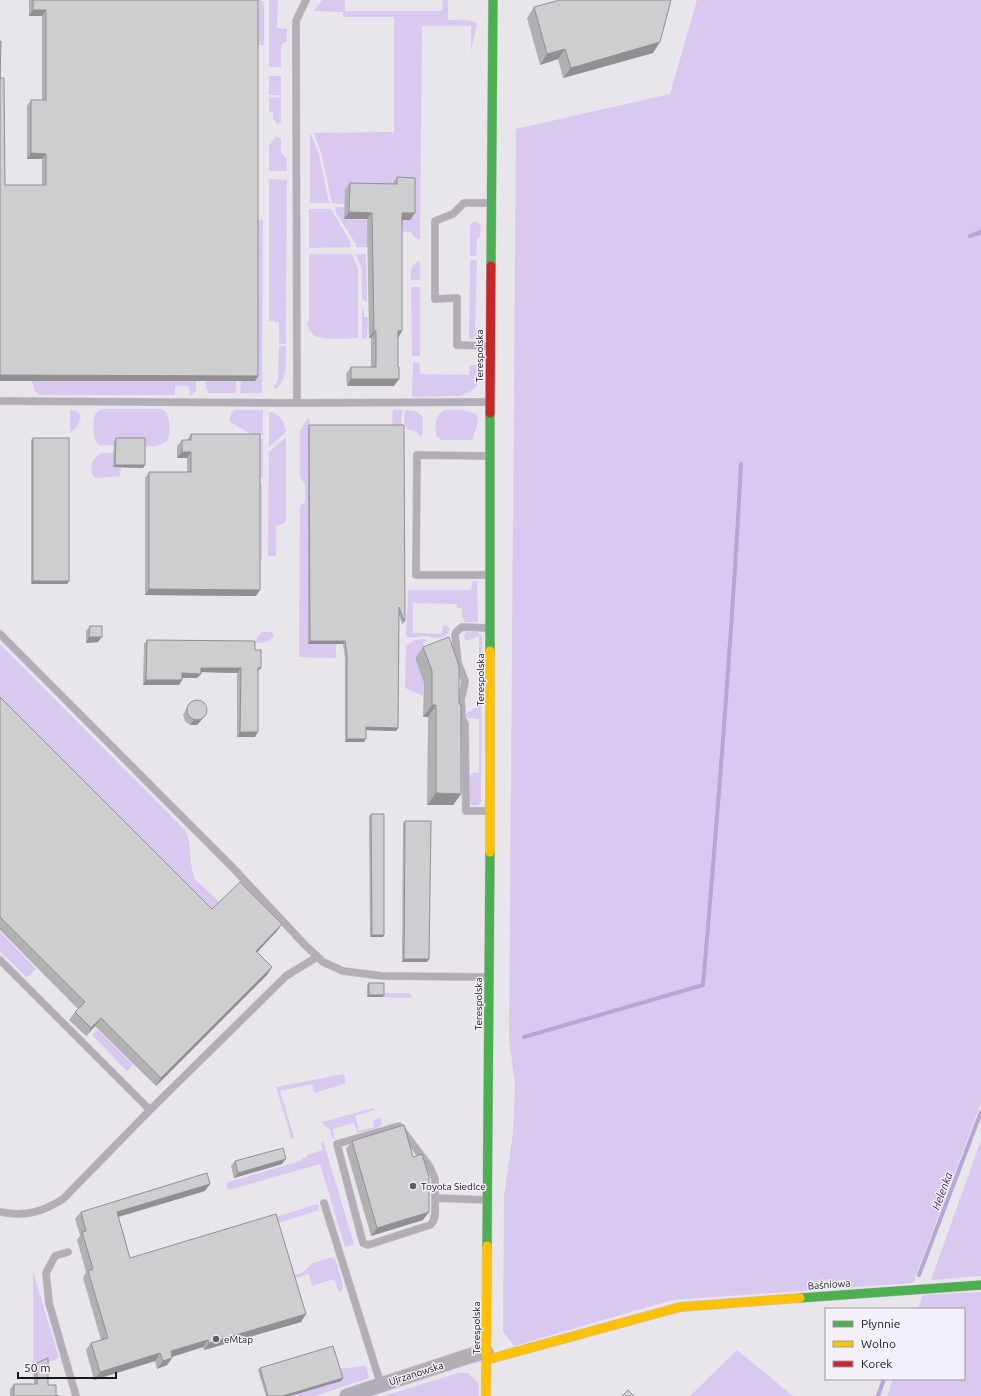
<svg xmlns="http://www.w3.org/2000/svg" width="981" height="1396" viewBox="0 0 981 1396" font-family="Ubuntu,sans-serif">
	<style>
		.green { fill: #d9c8ef }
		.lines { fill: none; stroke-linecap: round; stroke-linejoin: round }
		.stream { stroke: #b8a5d3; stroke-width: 4 }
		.lane-casing { stroke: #c3c1c5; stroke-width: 8 }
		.street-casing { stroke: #c3c1c5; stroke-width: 16 }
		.fast-casing { stroke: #c3c1c5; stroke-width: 10 }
		.slow-casing { stroke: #c3c1c5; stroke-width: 10 }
		.jam-casing { stroke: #c3c1c5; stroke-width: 10 }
		.lane { stroke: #b2adb7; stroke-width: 7 }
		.street { stroke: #b2adb7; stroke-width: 14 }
		.fast { stroke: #4caf50; stroke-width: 9 }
		.slow { stroke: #ffc107; stroke-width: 9 }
		.jam { stroke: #c62828; stroke-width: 9 }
		.wall { fill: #b1b1b3 }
		.shaded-wall { fill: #909092 }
		.building { fill: #ceced0; stroke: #909092 }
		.poi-dot { fill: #615f64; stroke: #f4f0fa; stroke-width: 1.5 }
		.labels { text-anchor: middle; stroke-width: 3; stroke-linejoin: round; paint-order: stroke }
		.street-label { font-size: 10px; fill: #18171b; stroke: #f4f0fa }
		.poi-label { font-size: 10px; fill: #18171b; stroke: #f4f0fa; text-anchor: start }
		.water-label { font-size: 11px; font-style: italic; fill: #4b2471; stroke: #f4f0fa }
	</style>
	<rect width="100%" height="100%" fill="#e8e5eb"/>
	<g class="green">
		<polygon points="254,0 261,0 264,2 264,45 254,45"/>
		<polygon points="269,0 278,0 277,28 287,29 287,41 281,45 281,67 269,67"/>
		<path d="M 322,0 L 345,0 L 345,11 L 442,11 L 443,0 L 448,0 L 448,20 C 458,20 469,18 477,24 L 471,51 L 471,26 L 422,26 L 420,240 L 414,237 L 411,232 L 397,231 L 392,195 L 345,190 L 345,204 L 332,203 L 322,156 L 314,133 L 394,132 L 394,17 L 343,17 L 343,12 L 314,11 Z"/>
		<polygon points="697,0 981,0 981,1103 913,1283 672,1300 514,1346 503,1331 504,1196 513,1133 515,1085 509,1039 516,129 670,94"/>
		<rect x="269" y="76" width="12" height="19"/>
		<polygon points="281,97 281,122 277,124 273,118 273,112 269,112 269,98"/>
		<polygon points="310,134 311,134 319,155 329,203 310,203"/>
		<polygon points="276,136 281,138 281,153 287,159 287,171 269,171 269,146"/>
		<polygon points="269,179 287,180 286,344 279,344 279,322 269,321"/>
		<polygon points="335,207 345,207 345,219 379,220 368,247 356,247 356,244 336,213"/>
		<polygon points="309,209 331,209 351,243 351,247 309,248"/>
		<polygon points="263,220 262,393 240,393 254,221"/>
		<polygon points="472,222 477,222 481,226 480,236 477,239 476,256 470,256 470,226"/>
		<path d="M 309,254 L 352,254 L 358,269 L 358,338 C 346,338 320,342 312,333 C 309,330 308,325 306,322 L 309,322 Z"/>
		<polygon points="356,254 366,254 367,302 362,299 362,270"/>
		<polygon points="470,260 477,260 475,329 482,336 479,338 474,340 469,338"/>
		<path d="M 420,261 L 420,280 L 411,280 C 411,271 410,265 420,261 Z"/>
		<polygon points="411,287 420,287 420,356 412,356"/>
		<polygon points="364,308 364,317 368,317 367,338 362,339 362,311"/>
		<path d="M 279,346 L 286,346 C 286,362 288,378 276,389 L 274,387 L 278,381 Z"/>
		<path d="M 413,362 L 419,362 L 420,374 L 469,375 L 470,365 L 480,365 C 480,384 479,390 459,396 L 412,397 Z"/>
		<path d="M 32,381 L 196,381 L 196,391 L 191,396 L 190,395 L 189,386 L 175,386 L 175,395 L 41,395 C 34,393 33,387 32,381 Z"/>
		<polygon points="206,381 236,381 236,393 209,393 206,388"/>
		<path d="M 106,409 L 161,409 C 167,412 169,416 169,424 C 169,429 170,435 168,439 C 160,453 126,443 114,441 L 114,445 C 109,445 101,447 98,444 C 93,440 92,420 95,415 C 97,411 101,409 106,409 Z"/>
		<polygon points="70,410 76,411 81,416 76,428 70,432"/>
		<path d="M 235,410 L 263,410 L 263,435 L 253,435 L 230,422 C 230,416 230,413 235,410 Z"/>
		<polygon points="393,410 402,410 401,422 404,428 336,644 336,658 299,657 300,506 305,502 305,484 300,477 300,432 302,427 309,417 310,426 392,425"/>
		<polygon points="405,410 415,411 423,417 423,433 421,437 416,432 407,429 404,422"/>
		<path d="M 445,410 C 456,409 468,409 478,416 L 477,426 L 472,440 L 442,440 L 437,437 C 434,426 435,415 445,410 Z"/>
		<path d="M 269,412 C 281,413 284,423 286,432 L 269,447 Z"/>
		<polygon points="285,438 286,438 286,522 276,527 276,556 268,556 269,452"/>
		<polygon points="263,439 263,477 256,477 256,440"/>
		<path d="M 102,453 L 114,453 L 113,467 L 121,468 L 120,476 L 95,478 C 88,469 92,456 102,453 Z"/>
		<rect x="256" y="483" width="6" height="76"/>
		<path d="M 473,581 L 477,581 L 478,622 L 465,622 L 462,617 L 462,609 L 457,607 L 457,604 L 413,603 L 413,633 L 442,634 L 443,626 L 446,625 L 449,627 C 450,642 433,637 425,636 C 418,636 412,639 406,636 L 408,590 L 471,590 Z"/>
		<path d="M 262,632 L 272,632 L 274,636 C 269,642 263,643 255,643 L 258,636 Z"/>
		<polygon points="466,632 476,632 482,636 481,803 475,806 470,804 469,802 469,775 473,773 479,773 479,719 468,718 466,716 467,713 479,706 479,636 466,641 464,636"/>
		<polygon points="416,640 424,639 427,641 423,643 426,653 414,657 424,683 423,696 405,688 406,645"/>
		<path d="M 0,644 L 185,830 C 193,845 188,864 195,879 L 221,904 L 207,916 L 0,709 Z"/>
		<polygon points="0,932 36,969 29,976 26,977 0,951"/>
		<polygon points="382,993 410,993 412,998 382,997"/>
		<polygon points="98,1030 133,1065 127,1071 92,1035"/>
		<polygon points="344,1074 346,1083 315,1093 312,1084 280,1091 294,1137 292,1140 276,1087"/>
		<polygon points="373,1108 374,1108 374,1110 355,1116 359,1131 374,1127 373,1120 381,1118 382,1124 378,1128 358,1133 354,1123 333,1129 334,1139 332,1137 330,1129 324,1125 323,1122"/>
		<polygon points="981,1140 981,1276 931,1280"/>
		<polygon points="323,1141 354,1244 345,1247 320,1164 228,1190 226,1183 300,1161 302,1158 307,1157 307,1155 323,1150 321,1143"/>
		<polygon points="317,1204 319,1206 319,1210 275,1224 273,1218"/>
		<polygon points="328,1258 334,1258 336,1261 343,1285 343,1288 341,1292 339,1292 334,1279 312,1286 309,1274 291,1279 291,1276 302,1273 313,1263"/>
		<polygon points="33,1272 59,1358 33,1368"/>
		<polygon points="981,1292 981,1396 887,1396 893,1379 964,1379 964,1309 918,1309 923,1295"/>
		<polygon points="737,1350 793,1396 690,1396"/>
		<polygon points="366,1366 369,1378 315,1396 290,1396 341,1380 337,1369"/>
		<polygon points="458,1373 468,1373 479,1384 479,1396 384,1396"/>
	</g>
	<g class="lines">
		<g class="stream">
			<polyline points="970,236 981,232"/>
			<path d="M 524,1037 L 703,985 C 718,811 732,638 741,464"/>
			<polyline points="919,1275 981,1112"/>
			<polyline points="878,1396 884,1379"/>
		</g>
		<defs>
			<g id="lane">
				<polyline points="489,346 457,345 457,298 435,299 435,221 453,214 464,203 490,203"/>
				<polyline points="0,401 293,403 489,402"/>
				<polyline points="297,403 296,21 306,0"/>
				<polyline points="489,575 416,575 417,455 489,456"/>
				<polyline points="488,628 462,627 456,632 455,635 458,663 465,681 464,687 461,699 462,718 465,724 466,811 489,811"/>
				<polyline points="0,634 234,869 305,945 323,962 343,971 383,976 489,977"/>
				<polyline points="0,960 150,1110"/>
				<path d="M 435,1198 C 435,1207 437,1220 430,1225 L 368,1245 L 363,1243 L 337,1144 L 399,1126 L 430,1167 L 435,1179 L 435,1198 L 487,1200"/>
				<polyline points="324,1203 381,1385"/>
				<path d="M 0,1212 C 24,1217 43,1212 63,1199 L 150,1110 L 286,976 L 317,957"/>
				<polyline points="68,1252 55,1256 46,1273 49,1303 76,1396"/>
			</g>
			<polyline id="street" points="347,1396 469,1356 486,1352"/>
			<g id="fast">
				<polyline points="491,266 493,0"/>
				<polyline points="490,413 490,651"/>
				<polyline points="487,1246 490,852"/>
				<polyline points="800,1298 981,1285"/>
			</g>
			<g id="slow">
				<polyline points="490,852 490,651"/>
				<polyline points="486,1360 680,1307 800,1298"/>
				<polyline points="486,1396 487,1246"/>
			</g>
			<polyline id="jam" points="490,413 491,266"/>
		</defs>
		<use href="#lane" class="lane-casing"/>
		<use href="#street" class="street-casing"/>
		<use href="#fast" class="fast-casing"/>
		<use href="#slow" class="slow-casing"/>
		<use href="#jam" class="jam-casing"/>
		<use href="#lane" class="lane"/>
		<use href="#street" class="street"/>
		<use href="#fast" class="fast"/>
		<use href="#slow" class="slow"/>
		<use href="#jam" class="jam"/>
	</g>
	<g class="wall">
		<polygon points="29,0 258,0 258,376 255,381 0,381 0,78 5,185 42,185 42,159 27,159 27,106 31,100 42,100 42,16 29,16"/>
		<polygon points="534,7 653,53 563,78 558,59 540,65 527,18"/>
		<polygon points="397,177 415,213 410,220 402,220 402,331 398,338 394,386 347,386 346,374 351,367 371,367 371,338 369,338 367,219 344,219 345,190 350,183 392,184"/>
		<polygon points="309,425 405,621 403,624 402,624 399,615 398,728 396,731 366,730 364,742 345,742 345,658 343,644 308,644 308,428"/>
		<polygon points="191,434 256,596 145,595 145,478 149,472 187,472 187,458 177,458 177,446 182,440 187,440"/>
		<polygon points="33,438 69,581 67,584 31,584 31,440"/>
		<polygon points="116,438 143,468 113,467 114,441"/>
		<polygon points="90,626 98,642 86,643 86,631"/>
		<polygon points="147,640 255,650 261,668 258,672 255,737 237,737 237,673 201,672 201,674 197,678 182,678 182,680 179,685 143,685 144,644"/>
		<polygon points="423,647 459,704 461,794 453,805 427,805 428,717 423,717 424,683 415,658"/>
		<polygon points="0,697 212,909 277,931 257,952 272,967 267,975 156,1086 95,1026 86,1036 69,1020 75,1012 78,1009 0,930"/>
		<polygon points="189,704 199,723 197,725 190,725 185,721 183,715 186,709"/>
		<polygon points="371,814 383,937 370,937 369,816"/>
		<polygon points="405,821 427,962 402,962 403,823"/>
		<polygon points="369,983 384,995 382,997 367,997 367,985"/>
		<polygon points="352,1141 423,1220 371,1236 346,1149"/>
		<polygon points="235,1161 282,1164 234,1178 231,1166"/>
		<polygon points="205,1191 118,1217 130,1258 306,1314 301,1322 204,1350 203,1347 172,1357 172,1358 167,1365 157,1369 155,1361 94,1380 86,1350 91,1343 101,1340 83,1278 86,1272 77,1240 80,1235 75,1219 81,1212"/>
		<polygon points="37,1363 48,1385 56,1395 59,1396 10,1396 10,1389 14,1384 34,1384 33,1368"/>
		<polygon points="260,1368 343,1378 341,1381 290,1396 266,1396 258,1370"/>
	</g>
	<g class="shaded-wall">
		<polygon points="33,10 46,10 42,16 29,16"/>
		<polygon points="660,42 653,53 563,78 571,68"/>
		<polygon points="565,49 558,59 540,65 547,54"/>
		<polygon points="31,153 46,154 42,159 27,159"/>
		<polygon points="349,212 372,213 367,219 344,219"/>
		<polygon points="402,213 415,213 410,220 397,220"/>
		<polygon points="374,331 376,331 371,338 369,338"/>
		<polygon points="398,331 402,331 398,338"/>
		<polygon points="0,375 258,376 255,381 0,381"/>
		<polygon points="351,379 399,379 394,386 347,386"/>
		<polygon points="182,452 191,452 187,458 177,458"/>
		<polygon points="115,465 145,465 143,468 113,467"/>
		<polygon points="33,581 69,581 67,584 31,584"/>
		<polygon points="149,589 260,590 256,596 145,595"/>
		<polygon points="89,637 102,637 98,642 86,643"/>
		<polygon points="310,641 345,641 343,644 308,644"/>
		<polygon points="201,668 241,668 237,673 198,672"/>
		<polygon points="182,673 201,674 197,678 179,678"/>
		<polygon points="146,680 182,680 179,685 143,685"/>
		<polygon points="432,705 436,705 428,717 423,717"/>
		<polygon points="203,718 199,723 197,725 190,725 194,720"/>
		<polygon points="366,727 398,728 396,731 364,730"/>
		<polygon points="240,732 258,732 255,737 237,737"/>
		<polygon points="347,739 366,739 364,742 345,742"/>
		<polygon points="436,793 461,794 453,805 427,805"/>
		<polygon points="282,924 277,931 251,959 256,951"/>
		<polygon points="372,935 384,935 383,937 370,937"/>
		<polygon points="404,959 429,959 427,962 402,962"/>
		<polygon points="272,967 267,975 156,1086 161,1078"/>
		<polygon points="369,995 384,995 382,997 367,997"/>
		<polygon points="101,1018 95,1026 86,1036 91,1028"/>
		<polygon points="286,1159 282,1164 234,1178 238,1173"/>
		<polygon points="210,1184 205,1191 111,1219 117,1212"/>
		<polygon points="429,1212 423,1220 371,1236 377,1228"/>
		<polygon points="306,1314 301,1322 204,1350 209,1343"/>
		<polygon points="208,1340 203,1347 165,1359 171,1351"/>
		<polygon points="160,1353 155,1361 94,1380 100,1372"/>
		<polygon points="172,1358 167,1365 157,1369 163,1361"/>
		<polygon points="343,1378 341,1381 290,1396 283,1396"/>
	</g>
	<g class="building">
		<polygon points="33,0 258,0 258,376 0,375 0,41 1,41 0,78 4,78 5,185 46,185 46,154 31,153 31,100 46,100 46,10 33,10"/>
		<polygon points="560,0 671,0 660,42 571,68 565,49 547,54 534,7"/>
		<polygon points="397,177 415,178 415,213 402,213 402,331 398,331 398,367 399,367 399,379 351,379 351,367 376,367 376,331 374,331 372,213 349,212 350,183 397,184"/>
		<polygon points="309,425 404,425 405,621 404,621 399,607 398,728 366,727 366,739 347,739 347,656 345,641 310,641"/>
		<polygon points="191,434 260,434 260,590 149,589 149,472 191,472 191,452 182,452 182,440 191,440"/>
		<rect x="33" y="438" width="36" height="143"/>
		<polygon points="116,438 145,438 145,465 115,465"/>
		<polygon points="90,626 102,626 102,637 89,637"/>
		<polygon points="449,637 459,666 459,704 461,704 461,794 436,793 436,705 432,705 432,671 423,647"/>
		<polygon points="147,640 255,641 255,650 261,650 261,668 258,668 258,732 240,732 241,668 201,668 201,674 182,673 182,680 146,680"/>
		<polygon points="0,697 212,909 240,882 282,924 256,951 272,967 161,1078 101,1018 91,1028 75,1012 85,1002 0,917"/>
		<circle cx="197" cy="710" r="10"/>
		<polygon points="371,814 384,814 384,935 372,935"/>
		<polygon points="405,821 431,821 429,959 404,959"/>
		<rect x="369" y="983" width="15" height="12"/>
		<polygon points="404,1125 413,1157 422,1154 429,1177 429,1212 377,1228 352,1141"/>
		<polygon points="283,1148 286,1159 238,1173 235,1161"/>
		<polygon points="207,1173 210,1184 117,1212 130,1258 276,1214 306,1314 209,1343 208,1340 171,1351 172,1358 163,1361 160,1353 100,1372 91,1343 108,1338 88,1271 93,1269 82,1232 86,1231 81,1212"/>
		<polygon points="333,1346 343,1378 283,1396 268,1396 260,1368"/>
		<polygon points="48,1358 48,1385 56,1385 56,1395 59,1396 14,1396 14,1384 37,1384 37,1363"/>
		<polygon points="628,1390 634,1396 622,1396"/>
	</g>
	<g class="poi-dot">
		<circle cx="413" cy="1186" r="4"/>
		<circle cx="216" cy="1339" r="4"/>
	</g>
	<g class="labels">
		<g class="street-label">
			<text transform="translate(479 356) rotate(-90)" y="4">Terespolska</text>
			<text transform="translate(480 680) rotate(-90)" y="4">Terespolska</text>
			<text transform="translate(478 1004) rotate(-90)" y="4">Terespolska</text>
			<text transform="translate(829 1284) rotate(-4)" y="4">Baśniowa</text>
			<text transform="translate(476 1328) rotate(-90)" y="4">Terespolska</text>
			<text transform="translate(416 1373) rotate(-18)" y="4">Ujrzanowska</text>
		</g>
		<g class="poi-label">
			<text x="421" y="1190">Toyota Siedlce</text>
			<text x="224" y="1343">eMtap</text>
		</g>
		<g class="water-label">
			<text transform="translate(942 1191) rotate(-69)" y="4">Helenka</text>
		</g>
	</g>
	<rect x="825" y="1308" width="140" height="72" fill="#f4f0fa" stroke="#9c99a1"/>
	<rect x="833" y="1321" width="20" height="6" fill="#4caf50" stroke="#9c99a1"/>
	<text x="861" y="1328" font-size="12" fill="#18171b">Płynnie</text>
	<rect x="833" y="1341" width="20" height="6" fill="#ffc107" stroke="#9c99a1"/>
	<text x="861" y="1348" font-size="12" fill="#18171b">Wolno</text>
	<rect x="833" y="1361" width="20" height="6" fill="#c62828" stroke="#9c99a1"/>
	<text x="861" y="1368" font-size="12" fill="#18171b">Korek</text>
	<path d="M18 1372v6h98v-6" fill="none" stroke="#18171b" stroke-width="2"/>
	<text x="24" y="1372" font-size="12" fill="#18171b" stroke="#f4f0fa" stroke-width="3" paint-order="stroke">50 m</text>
</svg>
